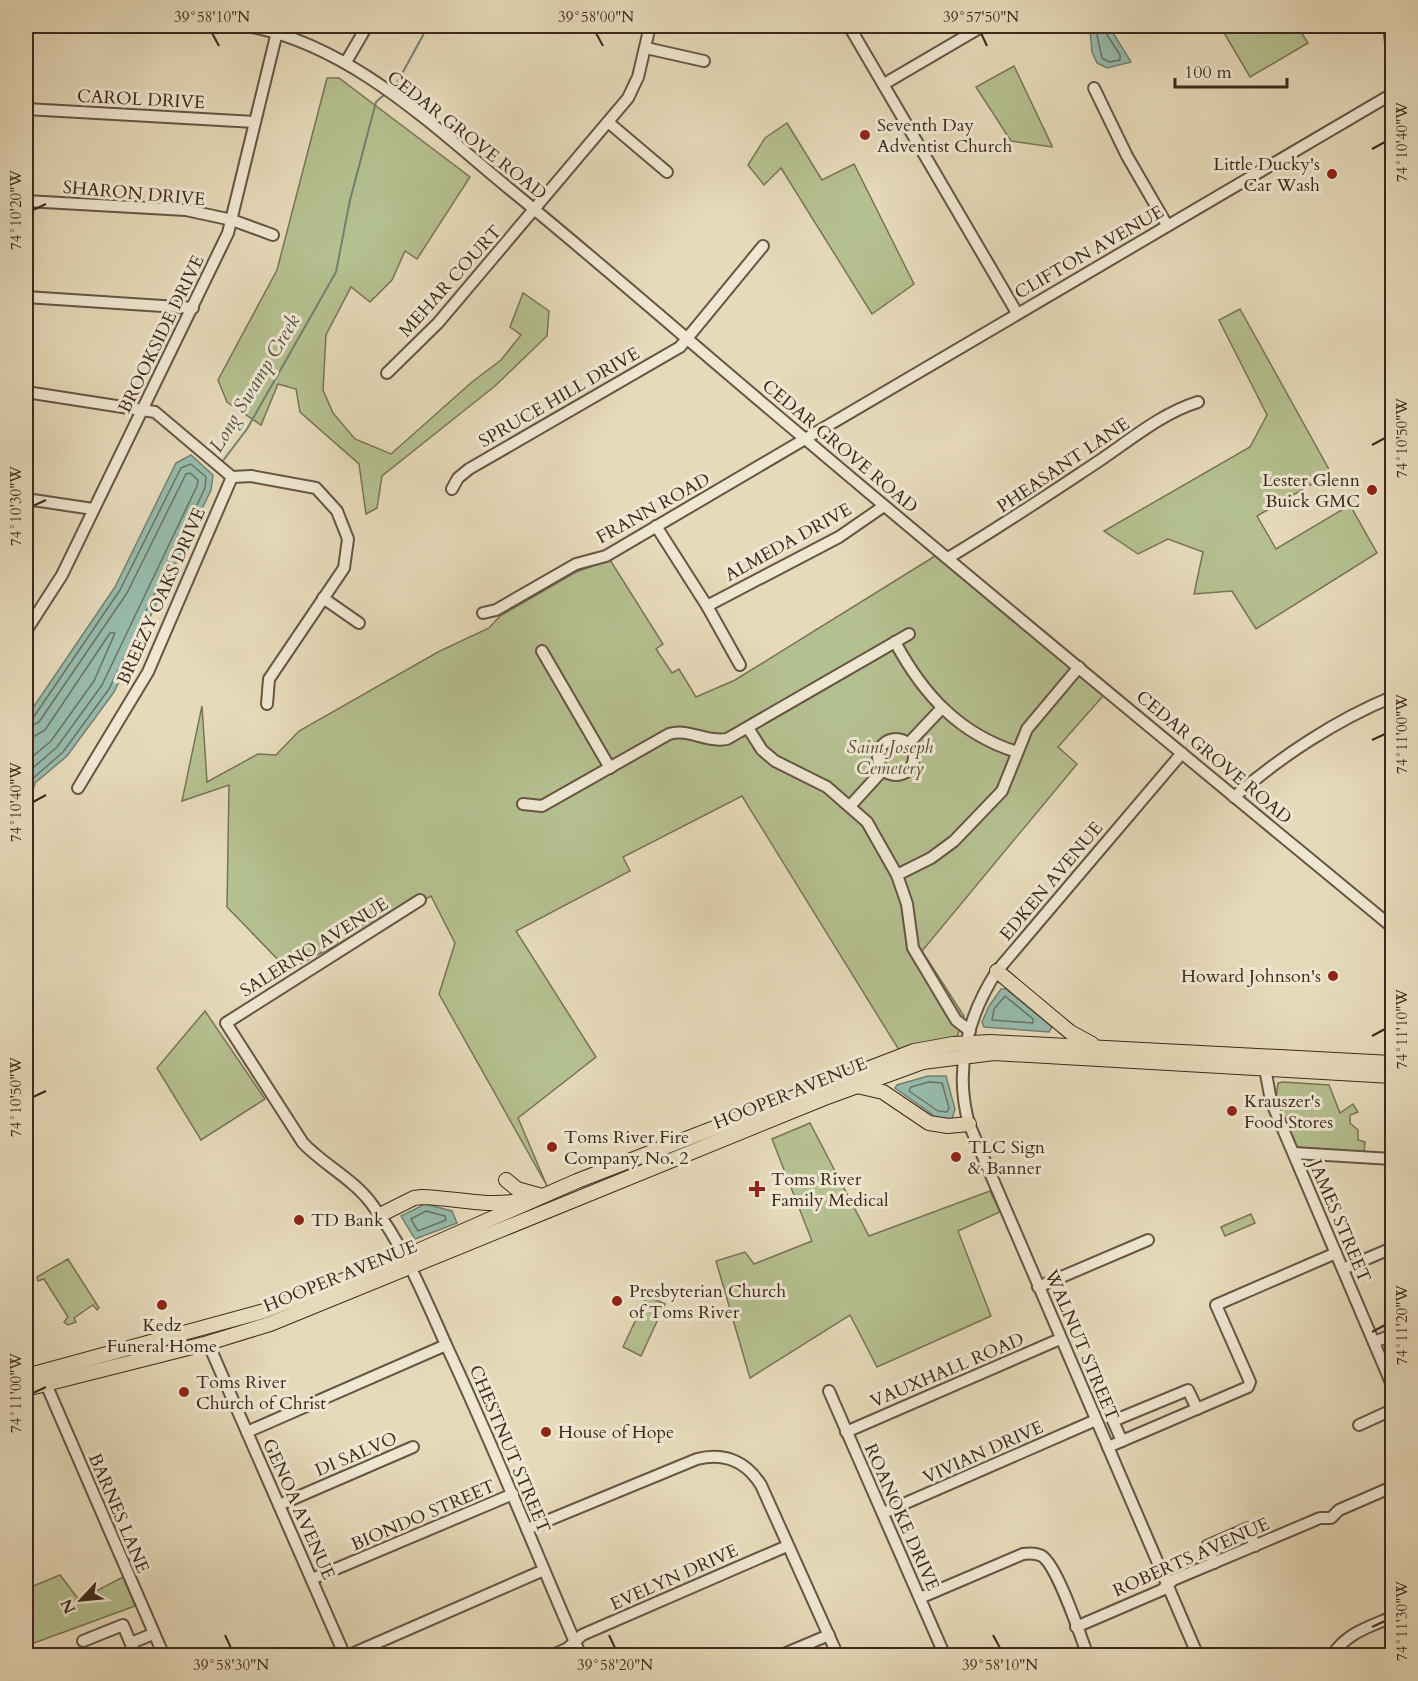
<svg xmlns="http://www.w3.org/2000/svg" width="1418" height="1681" viewBox="0 0 1418 1681" font-family="Cardo,serif">
	<style>
		.green { fill: #b5c090; stroke: #787456; stroke-width: 1.5 }
		.water { fill: #97bbac; stroke: #738172; stroke-width: 1.5 }
		.lines { fill: none; stroke-linecap: round; stroke-linejoin: round }
		.shore { stroke: #6a7264; stroke-width: 1.5 }
		.stream { stroke: #738172; stroke-width: 2 }
		.minor-casing { stroke: #665543; stroke-width: 14 }
		.major-casing { stroke: #3c291b; stroke-width: 16 }
		.minor { stroke: #efe7d2; stroke-width: 10 }
		.major { stroke: #e6daba; stroke-width: 14 }
		.ticks { fill: none; stroke: #3c291b; stroke-width: 2 }
		.poi-dot { fill: #8f2418; stroke: #efe7d2; stroke-width: 2 }
		.labels { text-anchor: middle; stroke-width: 6; stroke-linejoin: round; paint-order: stroke }
		.street-label { font-size: 18px; fill: #3c291b; stroke: #efe7d2 }
		.poi-label { font-size: 18px; fill: #3c291b; stroke: #efe7d2; text-anchor: start }
		.park-label { font-size: 18px; font-style: italic; fill: #5a4f38; stroke: #efe7d2 }
		.water-label { font-size: 20px; font-style: italic; fill: #534e3f; stroke: #efe7d2 }
		.neatline { fill: none; stroke: #3c291b; stroke-width: 2 }
		.ticks-label { font-size: 15px; text-anchor: middle; fill: #3c291b }
	</style>
	<rect width="100%" height="100%" fill="#e6daba"/>
	<filter id="stains"><feTurbulence type="fractalNoise" baseFrequency=".00333" numOctaves="4"/><feColorMatrix values="0 0 0 0 .2 0 0 0 0 .09 0 0 0 0 .02 0 0 0 .5 -.17"/></filter>
	<radialGradient id="worn" r=".72"><stop offset=".6" stop-color="#630" stop-opacity="0"/><stop offset="1" stop-color="#630" stop-opacity=".3"/></radialGradient>
	<g class="green">
		<polygon points="1220,26 1297,26 1308,43 1250,77"/>
		<polygon points="1014,66 1052,146 1052,147 1011,141 976,87"/>
		<polygon points="327,78 339,78 470,177 417,259 405,251 392,280 370,302 351,287 326,335 323,390 333,413 355,439 391,454 472,382 501,360 521,335 510,327 523,293 549,311 547,336 495,386 382,476 377,508 366,514 359,464 300,412 296,389 278,384 261,425 227,402 218,380 277,270"/>
		<polygon points="787,123 822,180 854,164 914,284 872,314 781,168 764,185 748,165 765,138"/>
		<polygon points="1240,309 1331,473 1257,516 1276,549 1350,505 1377,553 1256,629 1232,591 1194,594 1203,552 1168,539 1138,554 1104,531 1250,447 1267,415 1219,320"/>
		<polygon points="935,556 1103,696 1058,747 1077,764 922,951 964,1016 957,1037 899,1050 742,796 623,857 630,871 516,931 596,1057 518,1118 547,1186 439,994 455,943 431,896 288,970 227,907 229,785 182,801 202,706 207,782 258,754 276,755 299,731 438,652 489,628 500,616 576,572 610,560 663,644 656,649 672,673 679,669 696,697 735,680"/>
		<polygon points="205,1011 265,1099 201,1140 157,1068"/>
		<polygon points="1283,1082 1329,1085 1340,1113 1353,1104 1358,1112 1350,1115 1350,1123 1358,1130 1358,1140 1365,1142 1364,1153 1296,1147 1276,1098 1278,1083"/>
		<polygon points="810,1123 869,1236 990,1191 1000,1212 958,1231 991,1316 877,1367 850,1315 750,1378 716,1261 745,1252 754,1264 812,1241 772,1139"/>
		<polygon points="1251,1214 1255,1223 1225,1236 1221,1227"/>
		<polygon points="68,1259 99,1308 97,1310 93,1305 74,1318 76,1322 68,1325 64,1322 68,1317 44,1279 38,1281 37,1277"/>
		<polygon points="647,1296 665,1304 641,1356 623,1347"/>
		<polygon points="60,1575 79,1600 123,1577 135,1606 26,1646 26,1589"/>
	</g>
	<g class="water">
		<polygon points="1099,26 1110,28 1131,62 1107,68 1097,63 1092,52 1090,30"/>
		<polygon points="191,455 213,475 211,490 114,692 67,756 35,783 26,814 26,718 115,587 176,463"/>
		<polygon points="1001,989 1006,989 1052,1027 1049,1032 984,1027 982,1022 989,1006"/>
		<polygon points="928,1076 946,1076 955,1109 952,1119 936,1117 895,1088 897,1085"/>
		<polygon points="425,1204 452,1211 457,1223 415,1239 401,1216"/>
	</g>
	<g class="lines">
		<g class="shore">
			<polygon points="1100,29 1104,30 1120,55 1120,60 1109,62 1102,58 1097,35"/>
			<polyline points="26,721 33,718 120,590 181,468 191,464 206,477 205,488 109,689 63,752 31,780 26,795"/>
			<polyline points="26,728 39,722 127,593 186,474 190,473 198,480 197,486 102,685 57,747 26,774"/>
			<polyline points="26,737 35,736 45,730 110,633 115,633 94,681 51,741 26,762"/>
			<polygon points="1005,996 1033,1019 1033,1023 992,1020 994,1009"/>
			<polygon points="929,1082 942,1083 949,1108 947,1112 938,1111 909,1091 911,1087"/>
			<polygon points="426,1211 445,1216 446,1220 418,1231 411,1219"/>
		</g>
		<g class="stream">
			<polyline points="391,88 397,83 428,26"/>
			<polyline points="222,462 247,429 336,272 350,200 376,102 385,94"/>
		</g>
		<defs>
			<g id="minor">
				<path d="M 247,26 C 350,44 433,126 512,191 C 611,272 706,356 804,438 C 999,603 1196,765 1392,927"/>
				<polyline points="849,26 1017,313"/>
				<polyline points="1389,26 1392,51"/>
				<polyline points="646,48 704,61"/>
				<polyline points="346,62 367,26"/>
				<polyline points="884,84 983,26"/>
				<polyline points="1094,88 1127,156 1167,225"/>
				<polyline points="26,109 255,122"/>
				<polyline points="608,122 667,172"/>
				<polyline points="26,201 186,210 232,220 273,235"/>
				<polyline points="26,297 193,308"/>
				<polyline points="387,373 438,323 628,98 638,77 650,26"/>
				<polyline points="26,392 155,412 232,477 251,476 316,488 337,511 348,539 344,568 269,679 267,704"/>
				<polyline points="452,489 458,478 469,469 680,347 763,246"/>
				<polyline points="26,499 93,509"/>
				<polyline points="656,526 707,606 740,665"/>
				<path d="M 948,558 C 1000,527 1049,494 1099,461 C 1130,440 1162,413 1198,402"/>
				<polyline points="323,598 359,623"/>
				<polyline points="707,606 839,537 884,506"/>
				<polyline points="483,613 496,610 576,564 606,556 1392,94"/>
				<polyline points="26,631 62,575 228,233 277,32"/>
				<path d="M 895,642 C 923,694 959,734 1017,752"/>
				<polyline points="542,651 610,768"/>
				<polyline points="748,728 762,750 775,761 827,787 867,822 897,875 907,904 913,948 956,1020 970,1031"/>
				<circle cx="896" cy="757" r="18"/>
				<polyline points="908,744 941,709"/>
				<path d="M 1182,753 L 997,971 C 967,1017 954,1070 969,1124 L 1198,1656"/>
				<polyline points="78,788 148,672 232,477"/>
				<path d="M 1234,797 C 1280,757 1336,720 1392,697"/>
				<path d="M 523,804 L 542,806 L 669,734 C 689,728 707,743 727,739 L 909,634"/>
				<polyline points="850,806 883,770"/>
				<polyline points="897,875 931,858 954,841 1002,791 1027,729 1079,667"/>
				<path d="M 420,900 L 226,1023 L 303,1143 C 324,1165 353,1179 371,1203 C 404,1246 425,1298 447,1347 C 495,1449 536,1553 581,1656"/>
				<polyline points="1265,1068 1271,1101 1392,1385"/>
				<polyline points="1294,1153 1392,1159"/>
				<polyline points="1343,1269 1392,1248"/>
				<polyline points="1038,1287 1148,1240"/>
				<polyline points="1374,1342 1392,1335"/>
				<polyline points="208,1343 345,1656"/>
				<polyline points="46,1384 164,1656"/>
				<polyline points="829,1391 945,1656"/>
				<polyline points="1359,1425 1392,1410"/>
				<polyline points="247,1432 446,1345"/>
				<polyline points="846,1432 1060,1339"/>
				<polyline points="1122,1441 1113,1421 1188,1390 1197,1409"/>
				<polyline points="1108,1447 1248,1387 1250,1382 1216,1305 1336,1253"/>
				<polyline points="279,1505 413,1447"/>
				<polyline points="883,1513 1096,1420"/>
				<path d="M 527,1529 L 697,1459 C 724,1452 746,1461 761,1485 L 838,1656"/>
				<polyline points="1214,1563 1207,1546 1248,1528 1255,1546"/>
				<polyline points="312,1579 513,1494"/>
				<path d="M 920,1598 L 1023,1554 C 1030,1553 1036,1553 1042,1556 C 1058,1567 1080,1635 1088,1656"/>
				<polyline points="1076,1627 1162,1590 1173,1580 1320,1518 1331,1518 1339,1510 1392,1487"/>
				<polyline points="83,1641 123,1625 136,1656"/>
				<polyline points="131,1643 153,1634"/>
				<polyline points="347,1656 544,1570"/>
				<polyline points="551,1656 568,1648 582,1635 787,1546"/>
				<polyline points="779,1656 829,1635"/>
				<path d="M 1332,1656 C 1346,1633 1369,1627 1392,1617"/>
			</g>
			<g id="major">
				<polyline points="997,971 1070,1032 1092,1044"/>
				<polyline points="857,1086 883,1092 929,1123 948,1126 969,1124"/>
				<polyline points="506,1180 517,1189 542,1196"/>
				<path d="M 380,1215 L 414,1198 L 422,1197 C 456,1198 485,1207 519,1201"/>
				<polyline points="26,1376 264,1311 404,1257 577,1181 914,1051 953,1044 990,1042 1392,1063"/>
				<polyline points="26,1389 208,1343 270,1324 822,1099 923,1062 994,1053 1392,1076"/>
			</g>
		</defs>
		<use href="#minor" class="minor-casing"/>
		<use href="#major" class="major-casing"/>
		<use href="#minor" class="minor"/>
		<use href="#major" class="major"/>
	</g>
	<path class="ticks" d="M 212,33 L 219,46M 596,33 L 603,46M 981,33 L 987,46M 1372,149 L 1385,142M 33,210 L 46,204M 1372,445 L 1385,438M 33,506 L 46,500M 1372,740 L 1385,734M 33,802 L 46,795M 1372,1036 L 1385,1029M 33,1097 L 46,1091M 1372,1332 L 1385,1325M 33,1393 L 46,1387M 1372,1627 L 1385,1621M 225,1635 L 231,1648M 609,1635 L 615,1648M 993,1635 L 1000,1648"/>
	<g class="poi-dot">
		<circle cx="865" cy="135" r="6"/>
		<circle cx="1332" cy="174" r="6"/>
		<circle cx="1372" cy="490" r="6"/>
		<circle cx="1333" cy="976" r="6"/>
		<circle cx="1232" cy="1111" r="6"/>
		<circle cx="552" cy="1147" r="6"/>
		<circle cx="956" cy="1157" r="6"/>
		<path d="M754 1180h6v6h6v6h-6v6h-6v-6h-6v-6h6z"/>
		<circle cx="299" cy="1220" r="6"/>
		<circle cx="617" cy="1301" r="6"/>
		<circle cx="162" cy="1305" r="6"/>
		<circle cx="184" cy="1392" r="6"/>
		<circle cx="546" cy="1432" r="6"/>
	</g>
	<g class="labels">
		<g class="street-label">
			<text transform="translate(141 99) rotate(3)" y="6">CAROL DRIVE</text>
			<text transform="translate(467 135) rotate(38)" y="6">CEDAR GROVE ROAD</text>
			<text transform="translate(134 193) rotate(5)" y="6">SHARON DRIVE</text>
			<text transform="translate(1089 252) rotate(-30)" y="6">CLIFTON AVENUE</text>
			<text transform="translate(450 281) rotate(-48)" y="6">MEHAR COURT</text>
			<text transform="translate(161 334) rotate(-64)" y="6">BROOKSIDE DRIVE</text>
			<text transform="translate(559 397) rotate(-30)" y="6">SPRUCE HILL DRIVE</text>
			<text transform="translate(840 446) rotate(40)" y="6">CEDAR GROVE ROAD</text>
			<text transform="translate(1063 465) rotate(-34)" y="6">PHEASANT LANE</text>
			<text transform="translate(653 508) rotate(-29)" y="6">FRANN ROAD</text>
			<text transform="translate(788 542) rotate(-29)" y="6">ALMEDA DRIVE</text>
			<text transform="translate(161 596) rotate(-66)" y="6">BREEZY OAKS DRIVE</text>
			<text transform="translate(1214 757) rotate(40)" y="6">CEDAR GROVE ROAD</text>
			<text transform="translate(1051 881) rotate(-50)" y="6">EDKEN AVENUE</text>
			<text transform="translate(314 947) rotate(-32)" y="6">SALERNO AVENUE</text>
			<text transform="translate(790 1093) rotate(-22)" y="6">HOOPER AVENUE</text>
			<text transform="translate(1340 1221) rotate(67)" y="6">JAMES STREET</text>
			<text transform="translate(340 1276) rotate(-22)" y="6">HOOPER AVENUE</text>
			<text transform="translate(1082 1345) rotate(67)" y="6">WALNUT STREET</text>
			<text transform="translate(947 1370) rotate(-23)" y="6">VAUXHALL ROAD</text>
			<text transform="translate(510 1449) rotate(67)" y="6">CHESTNUT STREET</text>
			<text transform="translate(983 1452) rotate(-24)" y="6">VIVIAN DRIVE</text>
			<text transform="translate(356 1454) rotate(-23)" y="6">DI SALVO</text>
			<text transform="translate(299 1509) rotate(66)" y="6">GENOA AVENUE</text>
			<text transform="translate(119 1513) rotate(67)" y="6">BARNES LANE</text>
			<text transform="translate(423 1515) rotate(-23)" y="6">BIONDO STREET</text>
			<text transform="translate(902 1517) rotate(66)" y="6">ROANOKE DRIVE</text>
			<text transform="translate(1191 1557) rotate(-24)" y="6">ROBERTS AVENUE</text>
			<text transform="translate(674 1577) rotate(-24)" y="6">EVELYN DRIVE</text>
		</g>
		<g class="poi-label">
			<text x="877" y="131">Seventh Day<tspan x="877" dy="21">Adventist Church</tspan></text>
			<text x="1320" y="170" text-anchor="end">Little Ducky's<tspan x="1320" dy="21">Car Wash</tspan></text>
			<text x="1360" y="486" text-anchor="end">Lester Glenn<tspan x="1360" dy="21">Buick GMC</tspan></text>
			<text x="1321" y="982" text-anchor="end">Howard Johnson's</text>
			<text x="1244" y="1107">Krauszer's<tspan x="1244" dy="21">Food Stores</tspan></text>
			<text x="564" y="1143">Toms River Fire<tspan x="564" dy="21">Company No. 2</tspan></text>
			<text x="968" y="1153">TLC Sign<tspan x="968" dy="21">&amp; Banner</tspan></text>
			<text x="771" y="1185">Toms River<tspan x="771" dy="21">Family Medical</tspan></text>
			<text x="311" y="1226">TD Bank</text>
			<text x="629" y="1297">Presbyterian Church<tspan x="629" dy="21">of Toms River</tspan></text>
			<text x="162" y="1331" text-anchor="middle">Kedz<tspan x="162" dy="21">Funeral Home</tspan></text>
			<text x="196" y="1388">Toms River<tspan x="196" dy="21">Church of Christ</tspan></text>
			<text x="558" y="1438">House of Hope</text>
		</g>
		<g class="park-label">
			<text x="890" y="753">Saint Joseph<tspan x="890" dy="21">Cemetery</tspan></text>
		</g>
		<g class="water-label">
			<text transform="translate(254 383) rotate(-59)" y="7">Long Swamp Creek</text>
		</g>
	</g>
	<rect width="1418" height="1681" fill="none" stroke="#e6daba" stroke-width="66"/>
	<g transform="translate(81 1600) rotate(244)" stroke="#efe7d2" stroke-width="4.5" paint-order="stroke">
	<path d="M0-4.5L10 22L0 15L-10 22Z" fill="#3c291b"/>
	<text y="-9" font-size="16" font-weight="bold" text-anchor="middle" fill="#3c291b">N</text>
	</g>
	<path d="M1175 78v9h112v-9" fill="none" stroke="#3c291b" stroke-width="3"/>
	<text x="1184" y="78" font-size="18" fill="#3c291b" stroke="#efe7d2" stroke-width="4.5" paint-order="stroke">100 m</text>
	<rect x="33" y="33" width="1352" height="1615" class="neatline"/>
	<g class="ticks-label">
		<text x="212" y="22">39°58'10"N</text>
		<text x="596" y="22">39°58'00"N</text>
		<text x="981" y="22">39°57'50"N</text>
		<text transform="translate(1402 142) rotate(-90)" y="5">74°10'40"W</text>
		<text transform="translate(16 210) rotate(-90)" y="5">74°10'20"W</text>
		<text transform="translate(1402 438) rotate(-90)" y="5">74°10'50"W</text>
		<text transform="translate(16 506) rotate(-90)" y="5">74°10'30"W</text>
		<text transform="translate(1402 734) rotate(-90)" y="5">74°11'00"W</text>
		<text transform="translate(16 802) rotate(-90)" y="5">74°10'40"W</text>
		<text transform="translate(1402 1029) rotate(-90)" y="5">74°11'10"W</text>
		<text transform="translate(16 1097) rotate(-90)" y="5">74°10'50"W</text>
		<text transform="translate(1402 1325) rotate(-90)" y="5">74°11'20"W</text>
		<text transform="translate(16 1393) rotate(-90)" y="5">74°11'00"W</text>
		<text transform="translate(1402 1621) rotate(-90)" y="5">74°11'30"W</text>
		<text x="231" y="1670">39°58'30"N</text>
		<text x="615" y="1670">39°58'20"N</text>
		<text x="1000" y="1670">39°58'10"N</text>
	</g>
	<rect width="100%" height="100%" filter="url(#stains)"/>
	<rect width="100%" height="100%" fill="url(#worn)"/>
</svg>
